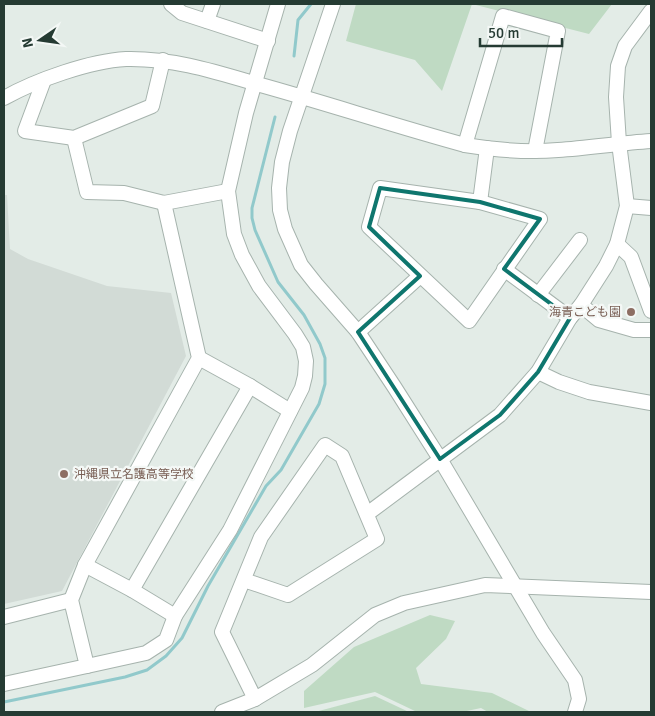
<svg xmlns="http://www.w3.org/2000/svg" width="655" height="716" viewBox="0 0 655 716" font-family="Signika,'Noto Sans JP',sans-serif">
	<style>
		.built { fill: #d2dbd6 }
		.green { fill: #bfdac3 }
		.lines { fill: none; stroke-linecap: round; stroke-linejoin: round }
		.stream { stroke: #91c9cb; stroke-width: 3 }
		.minor-casing { stroke: #a6b3ad; stroke-width: 16 }
		.minor { stroke: #fff; stroke-width: 14 }
		.marked { fill: none; stroke: #0f766e; stroke-width: 4; stroke-linejoin: round }
		.education-dot { fill: #8d6e63; stroke: #f4f8f6; stroke-width: 2 }
		.labels { text-anchor: middle; stroke-width: 4.5; stroke-linejoin: round; paint-order: stroke }
		.education-label { font-size: 12px; fill: #785e54; stroke: #f4f8f6; text-anchor: end }
	</style>
	<rect width="100%" height="100%" fill="#e3ece7"/>
	<polygon class="built" points="4,195 7,195 10,249 28,259 107,286 171,293 186,356 62,591 4,604"/>
	<g class="green">
		<polygon points="356,4 612,4 589,34 472,4 442,91 415,60 346,41"/>
		<polygon points="430,615 455,621 446,639 416,668 421,684 492,693 531,712 488,712 481,708 462,712 417,712 375,692 304,708 304,691 354,647"/>
		<polygon points="375,696 409,712 315,712"/>
	</g>
	<g class="lines">
		<g class="stream">
			<polyline points="294,56 298,20 311,4"/>
			<polyline points="4,702 125,677 147,670 166,656 182,638 208,586 266,486 281,470 319,404 325,384 325,358 320,344 304,315 278,282 255,230 252,218 252,208 275,117"/>
		</g>
		<defs>
			<g id="minor">
				<polyline points="171,4 182,13 268,41"/>
				<polyline points="333,4 290,131 282,162 279,188 280,210 285,229 301,265 316,284 358,332 395,388 440,459 543,633 575,680 579,699 575,712"/>
				<polyline points="207,21 213,4"/>
				<polyline points="44,80 25,131 74,138 152,106 163,60"/>
				<path d="M 4,98 C 36,80 90,61 126,59 C 172,58 213,71 257,84 C 326,103 395,126 465,145 C 496,150 527,153 558,150 C 589,148 620,143 651,141"/>
				<polyline points="74,138 87,192 124,193 164,203 228,191"/>
				<polyline points="465,145 503,16 558,31 535,151"/>
				<polygon points="380,188 480,202 540,219 469,321 369,227"/>
				<polyline points="480,202 487,148"/>
				<polyline points="627,206 651,208"/>
				<polyline points="617,244 631,257 651,311"/>
				<polyline points="504,269 570,318"/>
				<polyline points="538,295 580,240"/>
				<polyline points="581,305 599,320 634,330 651,330"/>
				<polyline points="358,332 420,276"/>
				<polyline points="199,358 250,386 290,411"/>
				<polyline points="538,372 559,382 589,392 651,403"/>
				<polyline points="367,514 500,415 538,372 570,318 581,305 606,266 617,244 627,206 619,143 616,97 618,66 625,46 651,11"/>
				<polyline points="85,565 132,590 175,616 230,530 302,388 305,376 306,361 303,347 295,334 259,286 242,255 234,234 228,191 246,113 278,4"/>
				<polyline points="244,580 288,595 377,539 342,456 325,445 261,537 222,632 255,699"/>
				<polyline points="132,590 250,386"/>
				<polyline points="4,617 71,600"/>
				<polyline points="87,666 146,653 166,640 175,616"/>
				<polyline points="4,684 87,666 71,600 85,565 199,358 164,203"/>
				<polyline points="222,712 255,699 312,665 375,615 404,603 485,585 651,592"/>
			</g>
		</defs>
		<use href="#minor" class="minor-casing"/>
		<use href="#minor" class="minor"/>
	</g>
	<path class="marked" d="M 380,188 L 480,202 L 540,219 L 504,269 L 570,318 L 538,372 L 500,415 L 440,459 L 358,332 L 420,276 L 369,227 Z"/>
	<g class="education-dot">
		<circle cx="631" cy="312" r="5"/>
		<circle cx="64" cy="474" r="5"/>
	</g>
	<g class="labels">
		<g class="education-label">
			<text x="621" y="316">海青こども園</text>
			<text x="74" y="478" text-anchor="start">沖縄県立名護高等学校</text>
		</g>
	</g>
	<rect width="655" height="716" fill="none" stroke="#253b33" stroke-width="10"/>
	<g transform="translate(40 40) rotate(257)" stroke="#f4f8f6" stroke-width="4" paint-order="stroke">
	<path d="M0-4L9 19L0 12L-9 19Z" fill="#253b33"/>
	<text y="-8" font-size="14" font-weight="bold" text-anchor="middle" fill="#253b33">N</text>
	</g>
	<path d="M480 38v8h82v-8" fill="none" stroke="#253b33" stroke-width="2.5"/>
	<text x="488" y="38" font-size="15" fill="#253b33" stroke="#f4f8f6" stroke-width="4" paint-order="stroke">50 m</text>
</svg>
